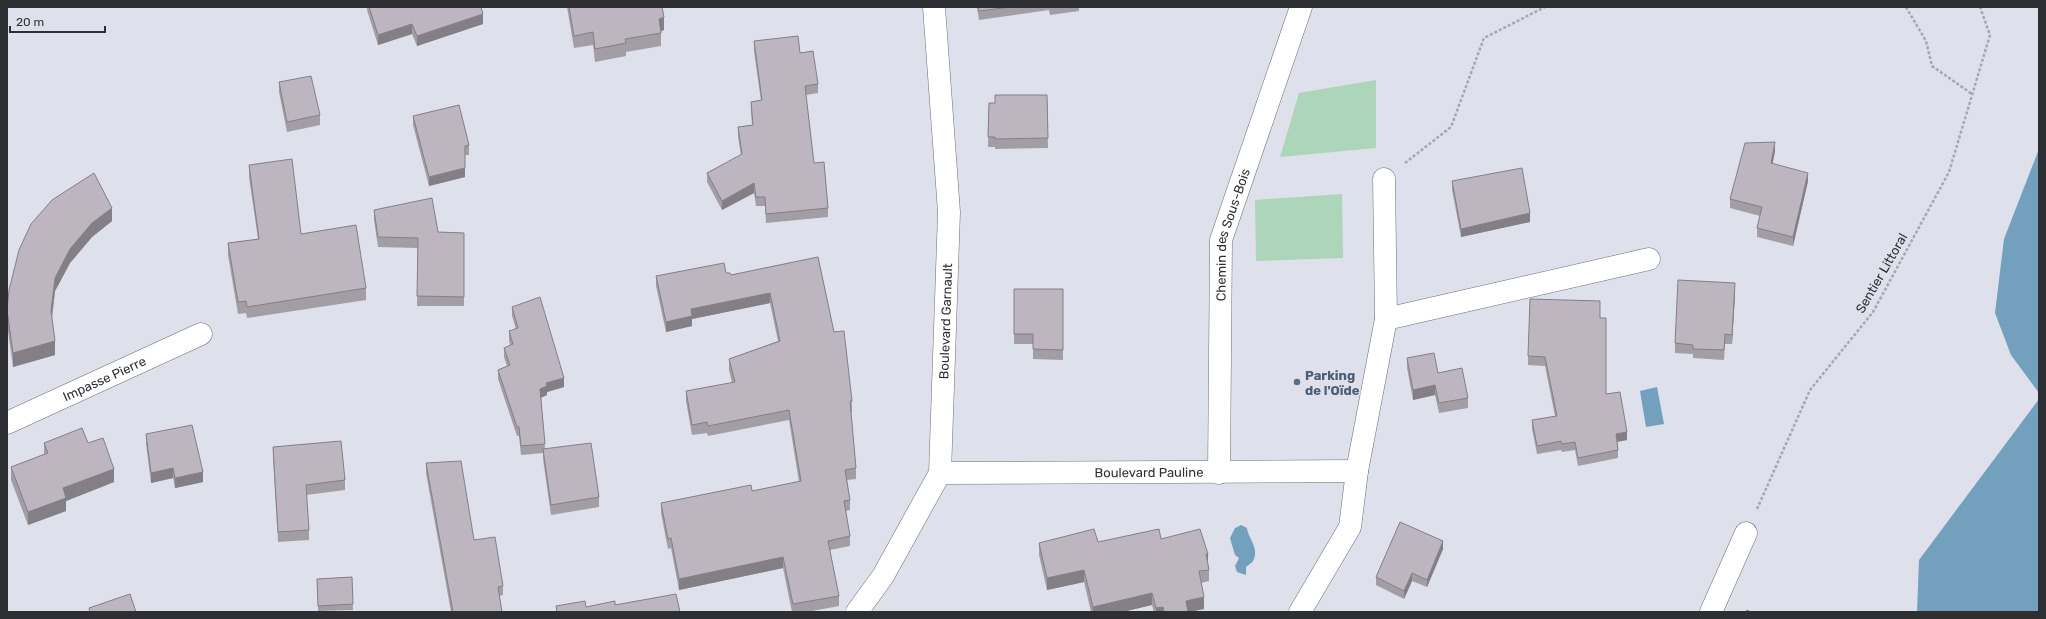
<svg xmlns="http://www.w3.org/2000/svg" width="2046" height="619" viewBox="0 0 2046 619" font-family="Rubik,sans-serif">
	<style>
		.green { fill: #acd5ba }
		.water { fill: #72a0bd }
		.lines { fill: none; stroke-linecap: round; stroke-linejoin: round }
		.minor-casing { stroke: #6c6e78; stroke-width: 23 }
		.path { stroke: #a6a7b1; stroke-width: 2.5; stroke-dasharray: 3 2; stroke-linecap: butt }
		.minor { stroke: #fff; stroke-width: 22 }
		.wall { fill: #a39da5 }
		.shaded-wall { fill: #847f86 }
		.building { fill: #bdb6c0; stroke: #847f86 }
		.service-dot { fill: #5c6f8a; stroke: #dee0ec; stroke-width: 1.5 }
		.labels { text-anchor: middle; stroke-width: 3; stroke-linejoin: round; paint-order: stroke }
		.street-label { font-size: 13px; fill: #2e2f33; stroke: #dee0ec }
		.service-label { font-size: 13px; font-weight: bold; fill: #4e5e75; stroke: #dee0ec; text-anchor: start }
	</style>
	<rect width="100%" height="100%" fill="#dee0ec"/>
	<g class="green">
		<polygon points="1376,80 1376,148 1280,157 1299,93"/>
		<polygon points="1342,194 1343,258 1256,261 1255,200"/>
	</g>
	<g class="water">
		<polygon points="2039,149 2039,393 2011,355 1995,313 2004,239"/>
		<polygon points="1657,387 1664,424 1646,427 1640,391"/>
		<polygon points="2039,399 2039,612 1917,612 1919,560"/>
		<path d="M 1241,525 L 1247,528 C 1248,538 1260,549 1253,561 C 1252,563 1248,565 1246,567 L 1246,575 L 1237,572 L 1235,566 L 1239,558 L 1235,555 L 1230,538 L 1235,528 Z"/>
	</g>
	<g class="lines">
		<defs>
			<g id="minor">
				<polyline points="1386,319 1649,259"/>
				<path id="s1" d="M 7,423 L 201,334"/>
				<path id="s2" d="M 940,473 L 1357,471"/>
				<path id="s3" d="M 1219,473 L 1221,240 L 1301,7"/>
				<path id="s4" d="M 857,612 L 883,576 L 940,473 L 949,212 L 934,7"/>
				<polyline points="1300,612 1350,527 1357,471 1386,319 1384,179"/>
				<polyline points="1711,612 1746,533"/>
			</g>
		</defs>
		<use href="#minor" class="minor-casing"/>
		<g class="path">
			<polyline points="1906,7 1926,41 1932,66 1972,94"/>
			<polyline points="1405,163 1451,127 1484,38 1545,7"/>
			<polyline points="1757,509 1810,390 1873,312 1949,172 1990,35 1980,7"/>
		</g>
		<use href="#minor" class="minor"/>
	</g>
	<g class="wall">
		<polygon points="367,7 481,7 483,24 417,46 412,34 378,45 367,10"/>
		<polygon points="567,7 662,7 664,30 661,31 661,46 626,52 626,56 595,62 593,45 574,48"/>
		<polygon points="977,7 1079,7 1079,11 1050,15 1049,10 979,20"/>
		<polygon points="754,41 800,53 818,84 818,93 806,95 814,163 828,208 828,217 766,223 765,206 756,206 754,193 722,210 707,182 707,173 741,155 738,137 738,127 752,125 751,111 751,102 761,101 754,51"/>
		<polygon points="279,82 320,115 320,125 287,132 279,92"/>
		<polygon points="1047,95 1048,148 995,149 995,147 988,147 989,103 995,103"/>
		<polygon points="413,116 469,145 469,155 465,155 465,177 429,186 413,125"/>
		<polygon points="1775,151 1772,164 1808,181 1793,246 1757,237 1757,228 1760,216 1730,208 1730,199"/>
		<polygon points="249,165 301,234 366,288 366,300 247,318 246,313 238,314 228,255 228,243 258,239 249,177"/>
		<polygon points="1452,181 1530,222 1461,237 1452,190"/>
		<polygon points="374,210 438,232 464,233 464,306 417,306 418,248 378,247 374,220"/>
		<polygon points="112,221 92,237 70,263 55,291 52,318 55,355 13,367 7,324 7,310 31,224"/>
		<polygon points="818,257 834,332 852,401 852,412 851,412 856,468 856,479 847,480 850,500 850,510 846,511 850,536 850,546 830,550 839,596 839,606 807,612 792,612 783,568 679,590 671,548 668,549 661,513 661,503 752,491 799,482 789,420 708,436 707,433 692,435 686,401 686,391 732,383 729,370 729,359 778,341 770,303 692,319 692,326 666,332 656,286 656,276 726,273 731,275"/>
		<polygon points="1014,289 1063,289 1063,360 1033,359 1033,344 1014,344"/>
		<polygon points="1735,293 1732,344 1725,344 1724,360 1693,358 1693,354 1675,353 1675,343"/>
		<polygon points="512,307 564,387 547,392 547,395 541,398 545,449 599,497 599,507 551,515 543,459 543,453 521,455 519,436 517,436 498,379 498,370 507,366 504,357 504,348 510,345 509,340 509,331 516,329 512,316"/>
		<polygon points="1600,318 1606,394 1627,440 1617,442 1618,450 1618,458 1578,466 1575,450 1562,452 1561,450 1537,454 1532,429 1532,420 1555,416 1545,366 1528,365 1528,356"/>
		<polygon points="1407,358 1438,373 1468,398 1468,408 1439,413 1435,395 1413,400 1407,368"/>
		<polygon points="146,434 203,482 175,488 173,478 151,483 146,444"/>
		<polygon points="44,443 88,443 114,482 66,501 66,511 28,525 11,480 11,467 44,454"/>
		<polygon points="273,447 345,480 345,490 306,495 309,530 309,540 278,542 273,457"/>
		<polygon points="426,463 503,586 503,595 499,596 502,612 451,612 426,473"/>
		<polygon points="1161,539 1208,564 1209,570 1209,581 1201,583 1204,609 1189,612 1154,612 1152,605 1122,612 1091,612 1084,582 1047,590 1039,555 1039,543 1098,542"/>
		<polygon points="1443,549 1427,587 1412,581 1404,599 1376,585 1376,577"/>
		<polygon points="352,577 353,610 318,611 317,579"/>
	</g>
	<g class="shaded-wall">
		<polygon points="483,14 483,24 417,46 417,36"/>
		<polygon points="664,17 664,30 659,32 659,19"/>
		<polygon points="412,24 412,34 378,45 378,35"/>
		<polygon points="1775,142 1775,151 1771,172 1771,163"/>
		<polygon points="465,168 465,177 429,186 429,177"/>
		<polygon points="1808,173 1808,181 1793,246 1793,237"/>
		<polygon points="754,183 754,193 722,210 722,201"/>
		<polygon points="112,208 112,221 92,237 70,263 55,291 51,324 51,311 55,278 70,249 92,223"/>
		<polygon points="1530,213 1530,222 1461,237 1461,229"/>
		<polygon points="1735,283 1735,293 1732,344 1732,335"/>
		<polygon points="770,293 770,303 692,319 692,326 666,332 666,322 691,309"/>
		<polygon points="55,341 55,355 13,367 13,353"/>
		<polygon points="564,378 564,387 547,392 547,395 540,398 540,389 546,383"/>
		<polygon points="1435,385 1435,395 1413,400 1413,390"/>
		<polygon points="1627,432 1627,440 1616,442 1616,434"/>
		<polygon points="173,468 173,478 151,483 151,473"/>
		<polygon points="114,469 114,482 66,501 66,511 28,525 28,512 63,488"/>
		<polygon points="203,472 203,482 175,488 175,478"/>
		<polygon points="1443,541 1443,549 1427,587 1427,580"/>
		<polygon points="1206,554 1208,554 1208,566"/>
		<polygon points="783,557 783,568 679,590 679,579"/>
		<polygon points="1084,570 1084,582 1047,590 1047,578"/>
		<polygon points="1412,573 1412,581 1404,599 1404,591"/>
		<polygon points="1152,593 1152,605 1122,612 1093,612 1093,607"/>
		<polygon points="1204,597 1204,609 1189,612 1186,612 1186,601"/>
		<polygon points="1163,607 1163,612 1156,612 1156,608"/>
	</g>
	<g class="building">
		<polygon points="369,7 481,7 483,14 417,36 412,24 378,35"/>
		<polygon points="569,7 662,7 664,17 659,19 661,33 625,39 626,43 595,49 593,32 574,36"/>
		<polygon points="978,7 1011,7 979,11"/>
		<polygon points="798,36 800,53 813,51 818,84 805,86 814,163 824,162 828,208 766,214 765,197 756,197 754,183 722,201 707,173 742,154 738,127 753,125 751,102 762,100 754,41"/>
		<polygon points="311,76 320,115 287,122 279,82"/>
		<polygon points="995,95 1047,95 1048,138 995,139 995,137 988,137 989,103 995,103"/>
		<polygon points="459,105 469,145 465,146 465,168 429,177 413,116"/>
		<polygon points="1775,142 1771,163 1808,173 1793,237 1757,228 1762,207 1730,199 1745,143"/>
		<polygon points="292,159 301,234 356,225 366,288 247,307 246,301 238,302 228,243 259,239 249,165"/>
		<polygon points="1522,168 1530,213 1461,229 1452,181"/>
		<polygon points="94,173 112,208 92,223 70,249 55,278 51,311 55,341 13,353 7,310 9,290 19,250 31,224 52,200"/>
		<polygon points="432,198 438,232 464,233 464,297 417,296 418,238 378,237 374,210"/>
		<polygon points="818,257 834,332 844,331 852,401 850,401 856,468 845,470 850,500 844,501 850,536 828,541 839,596 793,604 783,557 679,579 671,538 668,539 661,503 751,485 752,491 801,481 789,410 708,426 707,422 692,425 686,391 735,382 729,359 780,341 770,293 691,309 692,316 666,322 656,276 724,263 726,273 730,273 731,275"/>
		<polygon points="1678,280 1735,283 1732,335 1725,334 1724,350 1693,349 1693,345 1675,343"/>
		<polygon points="1014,289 1063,289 1063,350 1033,349 1033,334 1014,334"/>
		<polygon points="540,297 564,378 546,383 547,386 540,389 545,444 521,446 519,427 517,427 498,370 510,365 504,348 513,344 509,331 518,328 512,307"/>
		<polygon points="1530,299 1600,301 1600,318 1606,318 1606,394 1620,392 1627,432 1616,434 1618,450 1578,458 1575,442 1562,444 1561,441 1537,446 1532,420 1557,416 1545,357 1528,356"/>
		<polygon points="1434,353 1438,373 1462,368 1468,398 1439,403 1435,385 1413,390 1407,358"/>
		<polygon points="192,425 203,472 175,478 173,468 151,473 146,434"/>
		<polygon points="82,428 88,443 103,438 114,469 63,488 66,498 28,512 11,467 48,453 44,443"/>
		<polygon points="341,441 345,480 306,485 309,530 278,532 273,447"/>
		<polygon points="591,443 599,497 551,505 543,449"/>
		<polygon points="461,461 474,540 495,537 503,586 498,587 502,612 453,612 426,463"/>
		<polygon points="1400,522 1443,541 1427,580 1412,573 1404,591 1376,577"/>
		<polygon points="1094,529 1098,542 1159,529 1161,539 1200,529 1208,554 1206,554 1209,570 1199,571 1204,597 1186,601 1188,612 1164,612 1163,607 1156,608 1152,593 1093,607 1084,570 1047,578 1039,543"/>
		<polygon points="352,577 353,604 318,606 317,579"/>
		<polygon points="130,594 136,612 90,612 89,608"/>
		<polygon points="676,594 680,612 557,612 556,606 585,601 586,607 615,601 615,605"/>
		<polygon points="1747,610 1751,612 1746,612"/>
	</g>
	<circle class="service-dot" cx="1297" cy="382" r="4"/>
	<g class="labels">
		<g class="street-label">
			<text dy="5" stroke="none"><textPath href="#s3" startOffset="240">Chemin des Sous-Bois</textPath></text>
			<text transform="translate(1881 273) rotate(-60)" y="5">Sentier Littoral</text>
			<text dy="5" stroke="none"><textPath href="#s4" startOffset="314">Boulevard Garnault</textPath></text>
			<text dy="5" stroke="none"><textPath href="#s1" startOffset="107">Impasse Pierre</textPath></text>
			<text dy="5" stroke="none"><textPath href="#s2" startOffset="209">Boulevard Pauline</textPath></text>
		</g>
		<g class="service-label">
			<text x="1305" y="380">Parking<tspan x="1305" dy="15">de l'Oïde</tspan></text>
		</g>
	</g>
	<rect width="2046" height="619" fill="none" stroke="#2e2f33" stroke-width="16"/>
	<path d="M10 26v6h95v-6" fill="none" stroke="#2e2f33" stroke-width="2"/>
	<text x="16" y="26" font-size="12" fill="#2e2f33" stroke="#dee0ec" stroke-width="3" paint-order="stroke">20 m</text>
</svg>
